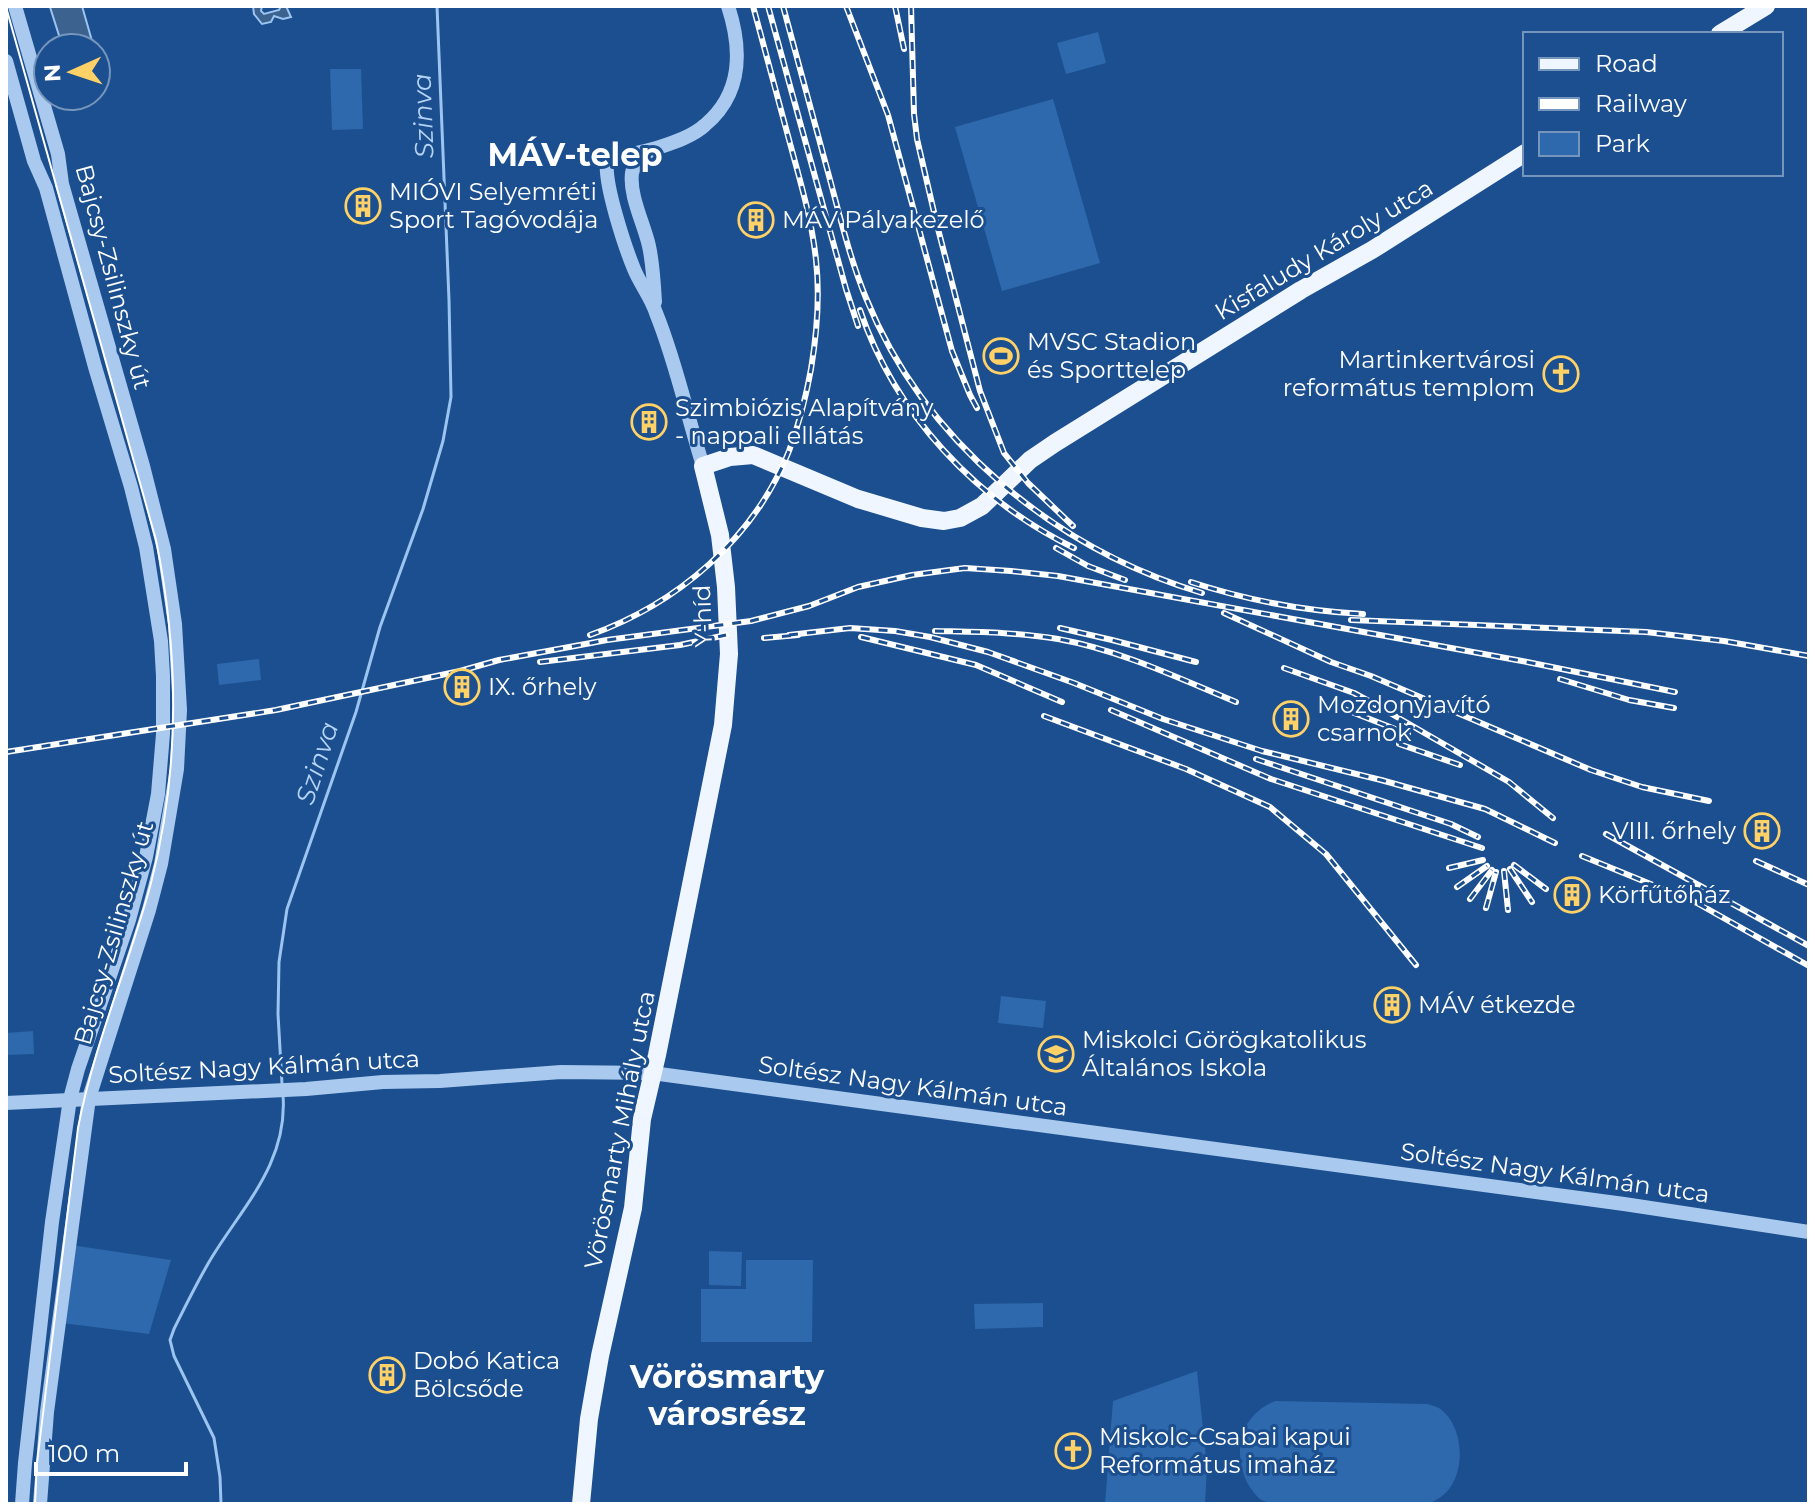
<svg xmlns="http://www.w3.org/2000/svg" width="1815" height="1510" viewBox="0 0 1815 1510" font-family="Montserrat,sans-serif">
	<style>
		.green { fill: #2e69ad }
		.water { fill: #3c6290; stroke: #9cc4f0; stroke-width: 2 }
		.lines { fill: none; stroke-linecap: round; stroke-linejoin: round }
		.stream { stroke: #9cc4f0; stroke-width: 3 }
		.minor { stroke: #a9c9ee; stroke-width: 14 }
		.major { stroke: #f0f6ff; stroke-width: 18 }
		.tram { stroke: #fff; stroke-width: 2 }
		.rail-casing { stroke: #fff; stroke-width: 6 }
		.rail { stroke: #1b4f8f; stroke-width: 3; stroke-dasharray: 9; stroke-linecap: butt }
		.labels { text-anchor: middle; stroke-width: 6; stroke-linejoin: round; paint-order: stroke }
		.poi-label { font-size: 24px; fill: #fff; stroke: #1b4f8f; text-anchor: start }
		.street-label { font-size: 24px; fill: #fff; stroke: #1b4f8f }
		.water-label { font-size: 26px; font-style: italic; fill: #b5d3f5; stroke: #1b4f8f }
		.district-label { font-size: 32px; font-weight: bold; fill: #fff; stroke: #1b4f8f }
	</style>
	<rect width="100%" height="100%" fill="#1b4f8f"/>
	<g class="green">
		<polygon points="1098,32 1106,63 1066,74 1057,43"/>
		<polygon points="330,69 361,69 363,129 332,130"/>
		<polygon points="1053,99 1100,263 1002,291 955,127"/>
		<polygon points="259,659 261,680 219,685 217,664"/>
		<polygon points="1001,996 1046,1001 1043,1028 998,1023"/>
		<polygon points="33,1031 34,1054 6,1055 6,1033"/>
		<polygon points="71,1245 171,1260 149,1334 62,1323"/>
		<polygon points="709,1251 742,1252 741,1286 709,1285"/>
		<polygon points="746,1260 813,1260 812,1342 701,1342 701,1289 746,1289"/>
		<polygon points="1043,1303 1043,1327 975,1329 974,1304"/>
		<polygon points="1197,1371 1207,1467 1205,1504 1105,1504 1113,1401"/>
		<path d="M 1275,1401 L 1427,1404 C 1431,1405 1435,1406 1439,1408 C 1463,1424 1466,1468 1449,1489 C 1444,1496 1436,1500 1429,1504 L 1278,1504 C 1272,1503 1264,1502 1260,1499 C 1254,1494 1248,1485 1245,1478 C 1233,1446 1242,1415 1275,1401 Z"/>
	</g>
	<g class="water">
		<polygon points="55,6 82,6 94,48 63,48 50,7"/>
		<polygon points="253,6 262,6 261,11 264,14 279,10 281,6 286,6 291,17 283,19 274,16 271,22 262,24 254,14"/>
	</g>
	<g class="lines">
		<g class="stream">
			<polyline points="282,1084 278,1014 279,962 287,909 356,712 380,627 423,509 443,441 451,397 449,300 437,6"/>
			<path d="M 221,1504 L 220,1477 L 214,1438 L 174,1356 L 170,1340 L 174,1329 C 186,1305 198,1280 212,1257 C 244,1205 288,1162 283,1095"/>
		</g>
		<g class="minor">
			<polyline points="15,6 58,154 62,184 143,466 164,549 175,624 180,710 177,769 161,864 149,910 89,1098 47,1412 40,1504"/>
			<polyline points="6,61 34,161 46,188 95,367 131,487 146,547 161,641 163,676 163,734 158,794 146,857 129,920 78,1069 70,1099 52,1222 25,1463 22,1504"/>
			<path d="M 651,150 C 643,156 634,162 632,173 C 629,195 644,224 649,246 C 653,265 654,284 655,302"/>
			<path d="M 703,466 C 687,415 676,362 656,313 C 651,297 640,284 634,269 C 625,247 604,184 607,162 C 624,154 642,153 660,147 C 675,142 693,136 705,125 C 743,93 742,49 728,6"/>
			<polyline points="6,1103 306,1089 383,1082 440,1081 561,1072 652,1073 1624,1204 1809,1232"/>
		</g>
		<g class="major">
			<polyline points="1720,34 1766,6"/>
			<polyline points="581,1504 589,1419 600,1356 633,1208 642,1119 657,1055 723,725 729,654 726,587 720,535 703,466 730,457 753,455 858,499 922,518 944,521 960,518 982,506 1030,460 1055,443 1301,290 1372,250 1525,153"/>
		</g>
		<path class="tram" d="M 6,7 L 156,540 C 179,653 180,770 151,883 C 129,965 94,1044 78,1128 L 37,1463 L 35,1504"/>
		<defs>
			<g id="rail">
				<polyline points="768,6 846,289 858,326"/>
				<path d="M 783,6 C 798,63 814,119 829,176 C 840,217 850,259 866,298 C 924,441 1055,549 1202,593"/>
				<polyline points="846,6 888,115 952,351 970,395 977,408"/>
				<polyline points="895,6 904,49"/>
				<polyline points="911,6 914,114 917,139 937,225 980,391 1004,453 1028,483 1073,526"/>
				<path d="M 860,310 C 895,414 976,500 1074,548"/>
				<polyline points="1056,548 1088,566 1125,580"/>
				<path d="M 1191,582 C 1246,600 1305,611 1363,614"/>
				<polyline points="1224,613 1331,662 1371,676 1591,770 1642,787 1709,801"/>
				<polyline points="1351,620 1646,632 1724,641 1809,656"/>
				<polyline points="1060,628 1112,640 1196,662"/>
				<path d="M 935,631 C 976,632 1017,632 1058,639 C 1120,650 1178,678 1236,702"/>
				<path d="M 590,635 C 677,604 754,539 789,451 C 799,424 806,397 811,369 C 817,333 820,296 816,260 C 812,221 801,184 791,147 C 778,100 766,53 753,6"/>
				<polyline points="789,635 850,628 895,631 930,637 988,652 1074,683 1163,719 1262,751 1381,780 1485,809 1555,843"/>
				<polyline points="861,637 976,665 1062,702"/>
				<polyline points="764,638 798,635"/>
				<polyline points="540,662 680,645 726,635"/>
				<polyline points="1284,668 1354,693 1378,706 1509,782 1553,818"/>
				<polyline points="1560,679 1629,700 1674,708"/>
				<polyline points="1344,709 1408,734"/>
				<polyline points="1111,710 1271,779 1482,848"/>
				<polyline points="1044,716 1186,769 1270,807 1326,854 1416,965"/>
				<polyline points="1399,744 1460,765"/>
				<polyline points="6,752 276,710 460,671 499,660 607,640 751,621 809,606 858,587 912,575 965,568 1011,571 1058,576 1522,661 1675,692"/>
				<polyline points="1256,759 1451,824 1478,837"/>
				<polyline points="1606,834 1809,946"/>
				<polyline points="1582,856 1697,903 1809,966"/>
				<polyline points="1756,861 1809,885"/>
				<polyline points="1514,865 1546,889"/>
				<polyline points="1449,868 1483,860"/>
				<polyline points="1510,869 1532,902"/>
				<polyline points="1504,871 1508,910"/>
				<polyline points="1457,887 1487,866"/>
				<polyline points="1470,899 1492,870"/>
				<polyline points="1486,908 1496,872"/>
			</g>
		</defs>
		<use href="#rail" class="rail-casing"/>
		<use href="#rail" class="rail"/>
	</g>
	<defs>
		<symbol id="building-ring" viewBox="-11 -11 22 22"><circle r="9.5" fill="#1b4f8f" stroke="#ffd166" stroke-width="1.5"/><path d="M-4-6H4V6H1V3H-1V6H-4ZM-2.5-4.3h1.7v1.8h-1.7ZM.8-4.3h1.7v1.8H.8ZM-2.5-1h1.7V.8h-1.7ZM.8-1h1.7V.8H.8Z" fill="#ffd166"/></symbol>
		<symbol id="stadium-ring" viewBox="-11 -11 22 22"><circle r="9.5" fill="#1b4f8f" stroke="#ffd166" stroke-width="1.5"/><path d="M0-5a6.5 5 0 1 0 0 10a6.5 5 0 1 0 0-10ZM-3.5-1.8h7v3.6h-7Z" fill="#ffd166"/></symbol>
		<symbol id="church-ring" viewBox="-11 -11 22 22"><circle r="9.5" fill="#1b4f8f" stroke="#ffd166" stroke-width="1.5"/><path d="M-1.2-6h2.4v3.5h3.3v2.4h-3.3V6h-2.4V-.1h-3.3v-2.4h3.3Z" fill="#ffd166"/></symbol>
		<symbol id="school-ring" viewBox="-11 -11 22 22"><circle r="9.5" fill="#1b4f8f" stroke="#ffd166" stroke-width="1.5"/><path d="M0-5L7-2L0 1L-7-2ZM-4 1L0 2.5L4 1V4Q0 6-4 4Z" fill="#ffd166"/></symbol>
	</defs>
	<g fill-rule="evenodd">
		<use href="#building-ring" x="343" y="186" width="40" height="40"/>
		<use href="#building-ring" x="736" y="200" width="40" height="40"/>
		<use href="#stadium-ring" x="981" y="336" width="40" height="40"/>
		<use href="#church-ring" x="1541" y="354" width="40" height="40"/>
		<use href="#building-ring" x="629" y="402" width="40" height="40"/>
		<use href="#building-ring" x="442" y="667" width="40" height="40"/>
		<use href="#building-ring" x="1271" y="699" width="40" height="40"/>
		<use href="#building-ring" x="1742" y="811" width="40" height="40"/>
		<use href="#building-ring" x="1552" y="875" width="40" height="40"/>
		<use href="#building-ring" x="1372" y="985" width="40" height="40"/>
		<use href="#school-ring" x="1036" y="1034" width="40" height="40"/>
		<use href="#building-ring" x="367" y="1355" width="40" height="40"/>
		<use href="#church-ring" x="1053" y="1431" width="40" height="40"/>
	</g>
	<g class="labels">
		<g class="poi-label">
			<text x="389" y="200">MIÓVI Selyemréti<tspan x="389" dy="28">Sport Tagóvodája</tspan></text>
			<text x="782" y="228">MÁV Pályakezelő</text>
			<text x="1027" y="350">MVSC Stadion<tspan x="1027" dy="28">és Sporttelep</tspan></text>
			<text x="1535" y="368" text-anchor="end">Martinkertvárosi<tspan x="1535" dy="28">református templom</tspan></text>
			<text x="675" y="416">Szimbiózis Alapítvány<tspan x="675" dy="28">- nappali ellátás</tspan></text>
			<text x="488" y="695">IX. őrhely</text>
			<text x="1317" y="713">Mozdonyjavító<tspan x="1317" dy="28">csarnok</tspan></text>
			<text x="1736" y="839" text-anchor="end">VIII. őrhely</text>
			<text x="1598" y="903">Körfűtőház</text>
			<text x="1418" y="1013">MÁV étkezde</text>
			<text x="1082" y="1048">Miskolci Görögkatolikus<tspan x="1082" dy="28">Általános Iskola</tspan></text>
			<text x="413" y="1369">Dobó Katica<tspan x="413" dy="28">Bölcsőde</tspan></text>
			<text x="1099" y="1445">Miskolc-Csabai kapui<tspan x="1099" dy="28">Református imaház</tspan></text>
		</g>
		<g class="street-label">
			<text transform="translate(1324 250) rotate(-31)" y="8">Kisfaludy Károly utca</text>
			<text transform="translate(113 277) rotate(75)" y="8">Bajcsy-Zsilinszky út</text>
			<text transform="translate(703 616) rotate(-92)" y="8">Y-híd</text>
			<text transform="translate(114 933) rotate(-74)" y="8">Bajcsy-Zsilinszky út</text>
			<text transform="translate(264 1067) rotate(-3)" y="8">Soltész Nagy Kálmán utca</text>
			<text transform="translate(913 1086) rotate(8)" y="8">Soltész Nagy Kálmán utca</text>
			<text transform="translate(620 1130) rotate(-79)" y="8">Vörösmarty Mihály utca</text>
			<text transform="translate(1555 1173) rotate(8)" y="8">Soltész Nagy Kálmán utca</text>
		</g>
		<g class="water-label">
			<text transform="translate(423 116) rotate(-92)" y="9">Szinva</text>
			<text transform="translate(317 763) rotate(-72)" y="9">Szinva</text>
		</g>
		<g class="district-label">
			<text x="575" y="166">MÁV-telep</text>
			<text x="727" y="1388">Vörösmarty<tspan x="727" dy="37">városrész</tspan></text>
		</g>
	</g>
	<rect width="1815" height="1510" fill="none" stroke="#ffffff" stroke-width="16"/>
	<rect x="1523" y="32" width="260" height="144" fill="#1b4f8f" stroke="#7695bc" stroke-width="2"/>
	<rect x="1539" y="58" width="40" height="12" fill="#f0f6ff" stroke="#7695bc" stroke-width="2"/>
	<text x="1595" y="72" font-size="24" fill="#ffffff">Road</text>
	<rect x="1539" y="98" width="40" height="12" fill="#ffffff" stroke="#7695bc" stroke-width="2"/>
	<text x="1595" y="112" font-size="24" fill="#ffffff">Railway</text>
	<rect x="1539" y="132" width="40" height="24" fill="#2e69ad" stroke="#7695bc" stroke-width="2"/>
	<text x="1595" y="152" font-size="24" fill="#ffffff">Park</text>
	<g transform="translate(72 72) rotate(267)"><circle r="38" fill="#1b4f8f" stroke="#7695bc" stroke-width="2"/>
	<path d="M0-6L14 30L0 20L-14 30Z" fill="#ffd166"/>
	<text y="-12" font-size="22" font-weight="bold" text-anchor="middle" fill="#ffffff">N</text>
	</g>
	<path d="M36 1462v12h150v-12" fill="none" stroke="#ffffff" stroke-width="4"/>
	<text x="48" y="1462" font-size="24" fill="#ffffff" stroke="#1b4f8f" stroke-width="6" paint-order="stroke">100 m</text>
</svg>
